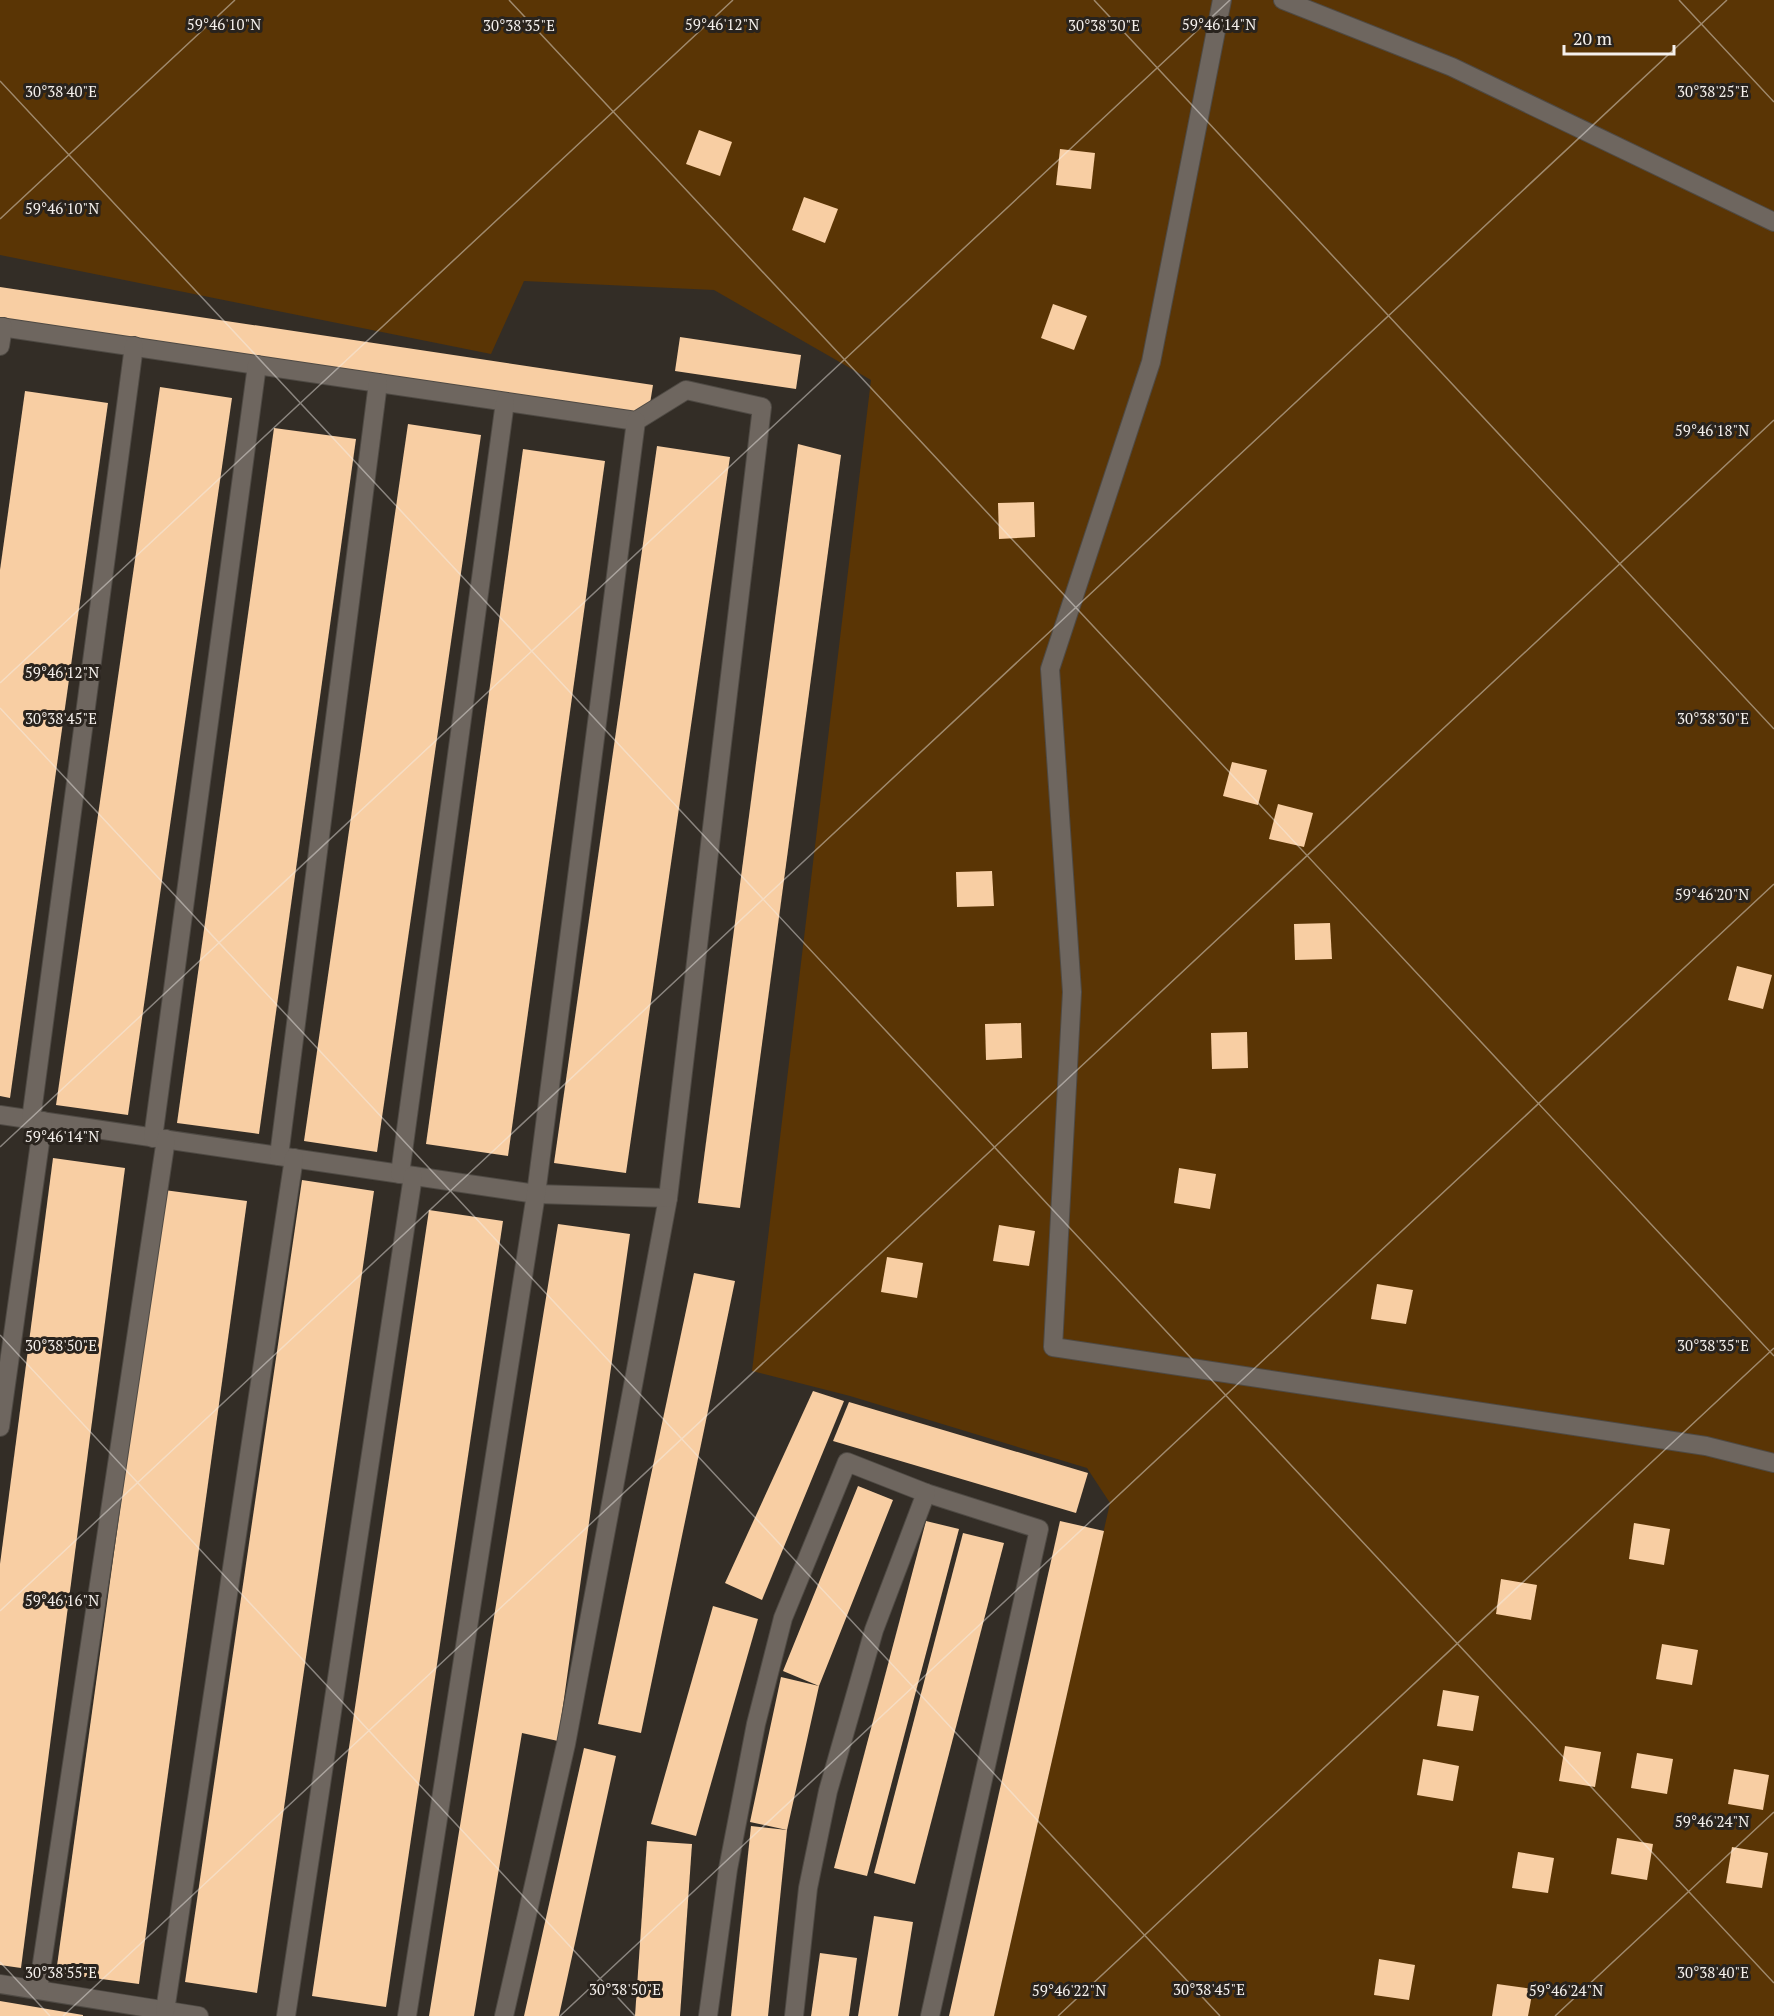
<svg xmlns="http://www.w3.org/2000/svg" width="1774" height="2016" viewBox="0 0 1774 2016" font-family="'PT Serif',serif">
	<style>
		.green { fill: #5a3505 }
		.building { fill: #f8cea3 }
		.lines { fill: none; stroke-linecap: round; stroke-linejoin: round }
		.service-casing { stroke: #4f4a44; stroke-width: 20 }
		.service { stroke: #6e665f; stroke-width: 18 }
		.ticks { fill: none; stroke: #f5f0ec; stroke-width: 1.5; stroke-opacity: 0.45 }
		.ticks-label { font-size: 15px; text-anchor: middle; fill: #f5f0ec; stroke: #29231d; stroke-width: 6; stroke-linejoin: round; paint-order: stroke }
	</style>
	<rect width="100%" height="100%" fill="#332d26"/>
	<polygon class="green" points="0,0 1774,0 1774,2016 994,2016 1110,1503 1087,1468 850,1396 752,1371 871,380 714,290 524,281 491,354 0,255"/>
	<g class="building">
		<polygon points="699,130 732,142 720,176 686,164"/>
		<polygon points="1060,149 1095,153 1091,189 1056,185"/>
		<polygon points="804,197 838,209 825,243 792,230"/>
		<polygon points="0,287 653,385 648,416 0,319"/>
		<polygon points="1053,304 1087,316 1074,350 1041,338"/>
		<polygon points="680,337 801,355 796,389 675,371"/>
		<polygon points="160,387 232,398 128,1115 56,1105"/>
		<polygon points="25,391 108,403 10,1098 0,1096 0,570"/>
		<polygon points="408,424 481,435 377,1152 304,1141"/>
		<polygon points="274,428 356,439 259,1134 177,1123"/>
		<polygon points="798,444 841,455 740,1208 698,1203"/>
		<polygon points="657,446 730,457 626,1173 554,1163"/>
		<polygon points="523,449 605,461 508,1156 426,1144"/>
		<polygon points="1034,502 1035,537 999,539 998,503"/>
		<polygon points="1232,762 1267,770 1258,805 1223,796"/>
		<polygon points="1278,804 1313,813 1304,847 1269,839"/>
		<polygon points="992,871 994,906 957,907 956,872"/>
		<polygon points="1330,923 1332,959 1295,960 1294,924"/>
		<polygon points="1737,966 1772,975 1763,1009 1728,1000"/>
		<polygon points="1021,1023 1022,1058 986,1060 985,1024"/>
		<polygon points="1247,1032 1248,1068 1212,1069 1211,1033"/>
		<polygon points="53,1158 125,1168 21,1968 0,1965 0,1564"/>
		<polygon points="1179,1168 1216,1174 1210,1209 1174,1203"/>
		<polygon points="302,1180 374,1191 257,1993 185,1982"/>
		<polygon points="164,1190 247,1201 139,1984 56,1973"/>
		<polygon points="429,1210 503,1221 386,2007 312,1996"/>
		<polygon points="558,1224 630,1234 558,1741 522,1733 474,2016 429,2016"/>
		<polygon points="999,1225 1035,1231 1029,1266 993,1261"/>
		<polygon points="887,1257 923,1263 917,1298 881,1292"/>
		<polygon points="694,1273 735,1281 641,1733 598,1724"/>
		<polygon points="1377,1284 1413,1290 1406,1324 1371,1319"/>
		<polygon points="813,1391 844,1401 762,1600 725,1583"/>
		<polygon points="849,1402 1088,1473 1076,1513 833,1441"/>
		<polygon points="858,1486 893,1500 819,1686 787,1830 750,1822 781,1677 819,1686 783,1671"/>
		<polygon points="926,1521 959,1529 867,1876 834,1868"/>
		<polygon points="1060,1521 1104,1531 994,2016 949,2016"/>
		<polygon points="1634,1523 1670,1529 1664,1565 1629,1559"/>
		<polygon points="963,1533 1004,1543 915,1884 874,1873"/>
		<polygon points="1501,1579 1537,1585 1531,1620 1496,1614"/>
		<polygon points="713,1606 758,1619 696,1836 651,1824"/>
		<polygon points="1662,1644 1698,1650 1692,1685 1656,1679"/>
		<polygon points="1443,1690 1479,1696 1473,1731 1437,1726"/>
		<polygon points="1565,1746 1601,1752 1595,1787 1559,1781"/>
		<polygon points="584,1748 616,1756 559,2016 524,2016"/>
		<polygon points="1637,1753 1673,1759 1667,1794 1631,1788"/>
		<polygon points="1423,1759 1459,1766 1453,1801 1417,1795"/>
		<polygon points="1734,1769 1769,1775 1763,1810 1728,1804"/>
		<polygon points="751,1826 787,1830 768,2016 731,2016"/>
		<polygon points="1617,1838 1653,1844 1647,1880 1611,1874"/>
		<polygon points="647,1841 692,1844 680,2016 635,2016"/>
		<polygon points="1732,1847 1768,1853 1762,1888 1726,1883"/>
		<polygon points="1518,1852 1554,1858 1548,1893 1512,1888"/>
		<polygon points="874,1916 913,1922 898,2016 858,2016"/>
		<polygon points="820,1953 857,1958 849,2016 811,2016"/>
		<polygon points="1379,1959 1415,1965 1409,2000 1374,1995"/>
		<polygon points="1497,1984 1533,1989 1528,2016 1492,2016"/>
		<polygon points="0,2001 83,2015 83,2016 0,2016"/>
	</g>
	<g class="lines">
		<defs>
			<g id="service">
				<polyline points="1222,0 1151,362 1050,669 1072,992 1053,1347 1706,1446 1774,1463"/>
				<polyline points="1283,0 1452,67 1774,222"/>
				<polyline points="0,327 636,421 686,390 762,407 668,1198 566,1744 504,2016"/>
				<polyline points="0,346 3,327"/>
				<polyline points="0,1115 536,1194 668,1198"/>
				<polyline points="31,1120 134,346"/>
				<polyline points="153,1138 257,365"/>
				<polyline points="279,1156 378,383"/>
				<polyline points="400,1174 505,402"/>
				<polyline points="0,1427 43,1121"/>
				<polyline points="0,1984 199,2016"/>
				<polyline points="38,1990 166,1139"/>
				<polyline points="165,2011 294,1158"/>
				<polyline points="286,2016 413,1176"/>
				<polyline points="407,2016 536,1194 636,421"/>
				<polyline points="708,2016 728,1869 756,1724 783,1618 847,1462 926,1493 1039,1529 930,2016"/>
				<polyline points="794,2016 808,1888 828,1791 874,1630 926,1493"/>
			</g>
		</defs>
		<use href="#service" class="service-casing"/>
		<use href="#service" class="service"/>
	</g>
	<path class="ticks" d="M 509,0 L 1774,1356M 1094,0 L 1774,729M 1679,0 L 1774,102M 0,81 L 1774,1983M 0,219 L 235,0M 0,683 L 733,0M 0,708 L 1220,2016M 0,1147 L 1230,0M 0,1335 L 635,2016M 0,1611 L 1727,0M 0,1962 L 50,2016M 63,2016 L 1774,420M 560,2016 L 1774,884M 1058,2016 L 1774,1348M 1555,2016 L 1774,1812"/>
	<g class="ticks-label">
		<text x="224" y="30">59°46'10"N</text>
		<text x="722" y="30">59°46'12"N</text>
		<text x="1219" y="30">59°46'14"N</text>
		<text x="519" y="31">30°38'35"E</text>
		<text x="1104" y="31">30°38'30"E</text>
		<text x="1713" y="97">30°38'25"E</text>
		<text x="61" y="97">30°38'40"E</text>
		<text x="62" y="214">59°46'10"N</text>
		<text x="1712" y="436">59°46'18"N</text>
		<text x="62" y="678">59°46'12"N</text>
		<text x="1713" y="724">30°38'30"E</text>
		<text x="61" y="724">30°38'45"E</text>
		<text x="1712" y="900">59°46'20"N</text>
		<text x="62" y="1142">59°46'14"N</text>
		<text x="1713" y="1351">30°38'35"E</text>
		<text x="61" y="1351">30°38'50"E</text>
		<text x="62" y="1606">59°46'16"N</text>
		<text x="1712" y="1827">59°46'24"N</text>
		<text x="1713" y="1978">30°38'40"E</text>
		<text x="61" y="1978">30°38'55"E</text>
		<text x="625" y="1995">30°38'50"E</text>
		<text x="1209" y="1995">30°38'45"E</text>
		<text x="1069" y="1996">59°46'22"N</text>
		<text x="1566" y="1996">59°46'24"N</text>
	</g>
	<path d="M1564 45v9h110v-9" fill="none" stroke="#f5f0ec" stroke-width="3"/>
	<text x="1573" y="45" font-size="18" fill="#f5f0ec" stroke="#29231d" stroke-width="4.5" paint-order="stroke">20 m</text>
</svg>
